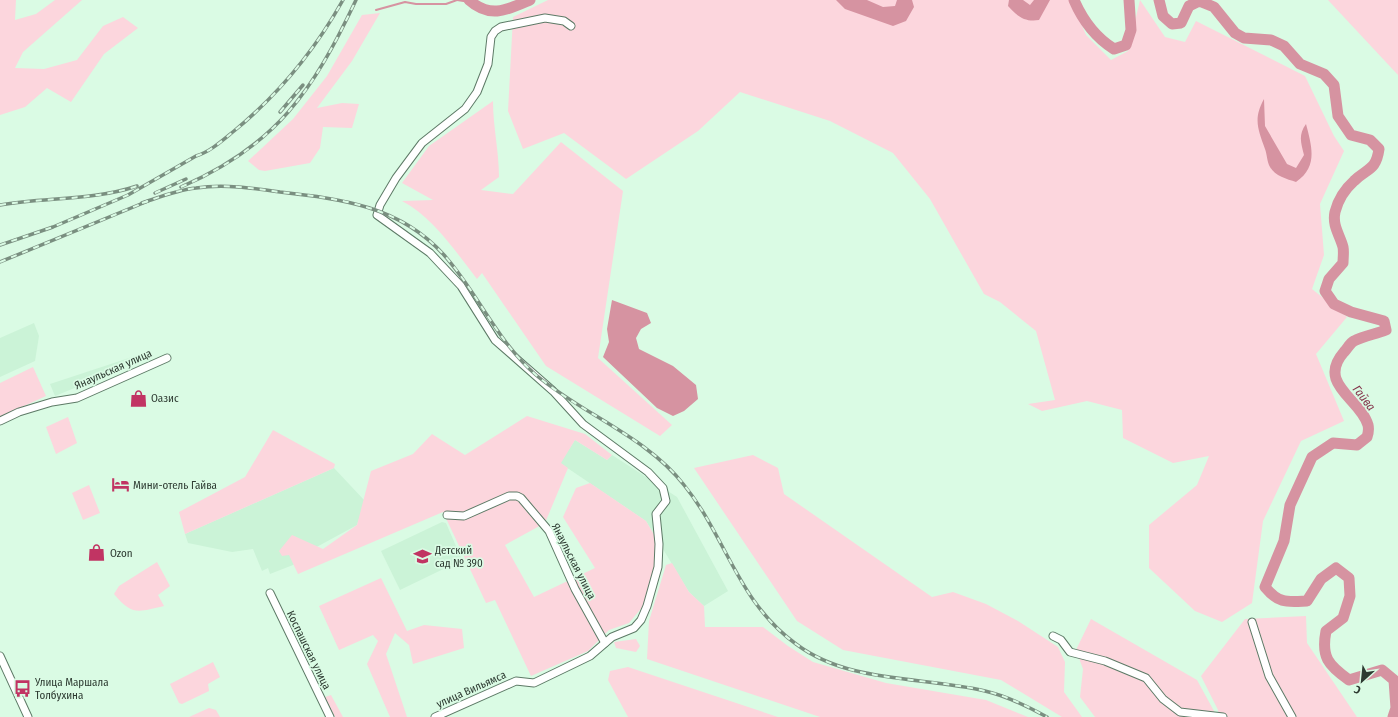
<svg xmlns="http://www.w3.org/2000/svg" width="1398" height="717" viewBox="0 0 1398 717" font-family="'Fira Sans Condensed',sans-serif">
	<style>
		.built { fill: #cbf3d7 }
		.green { fill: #fcd6dd }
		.water { fill: #d693a1 }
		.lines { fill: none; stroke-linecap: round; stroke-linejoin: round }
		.stream { stroke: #d693a1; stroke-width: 2 }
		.river { stroke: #d693a1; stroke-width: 11 }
		.minor-casing { stroke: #5d7a66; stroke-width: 9 }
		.minor { stroke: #fff; stroke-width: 7 }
		.rail-casing { stroke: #7a8f80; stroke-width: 3.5 }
		.rail { stroke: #dafbe4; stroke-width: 2; stroke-dasharray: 6; stroke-linecap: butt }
		.labels { text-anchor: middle; stroke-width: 3.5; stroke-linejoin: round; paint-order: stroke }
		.street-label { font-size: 11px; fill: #2d3a31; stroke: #dafbe4 }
		.poi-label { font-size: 11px; fill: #2d3a31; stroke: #dafbe4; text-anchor: start }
		.water-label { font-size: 12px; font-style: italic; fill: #83334a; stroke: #dafbe4 }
	</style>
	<rect width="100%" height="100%" fill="#dafbe4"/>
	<g class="built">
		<polygon points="34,323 39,336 35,361 0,377 0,338"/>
		<polygon points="132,357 133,364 55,396 50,384"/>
		<polygon points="575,440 607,460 612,455 677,497 728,591 704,606 689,592 646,521 560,463"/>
		<polygon points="334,468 365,501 357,525 313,549 293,565 270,574 268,568 262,571 253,549 232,552 188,543 185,534"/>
		<polygon points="442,522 446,523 462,560 400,590 381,551"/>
	</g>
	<g class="green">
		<polygon points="0,0 16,0 15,20 36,14 55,0 82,0 23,52 15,68 44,69 77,60 103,26 123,17 138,28 104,54 71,102 47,88 25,107 0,115"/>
		<polygon points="548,0 1071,0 1086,35 1111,60 1128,51 1140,0 1165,37 1185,42 1196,21 1305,76 1334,136 1344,151 1320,204 1324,255 1312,289 1347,317 1316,354 1344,421 1301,441 1263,521 1252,603 1222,622 1195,611 1149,568 1149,525 1197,485 1209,456 1173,463 1123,438 1122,410 1087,401 1042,411 1028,404 1055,400 1036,331 1000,302 984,294 930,199 893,153 830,121 740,92 698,131 626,179 564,133 523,149 508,111 513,17"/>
		<polygon points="1328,0 1398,0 1398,75"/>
		<polygon points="380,13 352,61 317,108 342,103 359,104 352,128 323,127 320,148 310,163 265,171 259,170 248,161 293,119 327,76 362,15"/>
		<path d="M 493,101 C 493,127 499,151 499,177 L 481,190 L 513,194 L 561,142 L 623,191 L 598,358 L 672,425 L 660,436 L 546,366 L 482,273 L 477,279 C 455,251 434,218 402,201 L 433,200 L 402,183 L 429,146 Z"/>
		<polygon points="33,367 46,396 0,417 0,383"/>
		<polygon points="527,416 585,434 612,455 607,460 575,440 561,463 568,468 545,523 505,545 534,597 595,568 563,517 576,488 590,483 646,521 656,538 655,566 644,605 629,623 609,630 588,651 531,676 495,600 486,603 443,512 298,574 289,555 282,556 279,551 292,535 323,549 357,525 371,471 413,454 432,434 465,455"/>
		<polygon points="68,417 77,443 56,454 46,427"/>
		<polygon points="273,430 335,464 334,468 185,534 179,512 245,477"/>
		<polygon points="753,455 778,468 784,494 932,597 953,592 986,604 1018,621 1058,647 1065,662 1064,692 1082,717 1062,717 1001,680 843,650 797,621 694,468"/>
		<polygon points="89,485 100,513 83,520 72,493"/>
		<path d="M 157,562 L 170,586 L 158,595 L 164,606 C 138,612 132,616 114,594 L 119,586 Z"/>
		<polygon points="672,563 689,592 704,606 705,627 763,627 788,646 813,662 886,683 986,700 1028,717 820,717 647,659 649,621 666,565"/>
		<polygon points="381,578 407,631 424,625 462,629 464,648 413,664 409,645 395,633 386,654 407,717 390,717 367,664 378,641 373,635 339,650 319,606"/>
		<polygon points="1306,616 1307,643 1357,717 1219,717 1218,710 1201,676 1245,619"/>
		<polygon points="1091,619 1197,680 1214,711 1214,717 1095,717 1080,697 1083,669 1076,650"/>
		<polygon points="636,639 640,646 636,652 616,648 614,642"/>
		<polygon points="213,662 220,677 208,684 209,691 182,704 179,703 170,684"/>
		<polygon points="628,667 778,717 628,717 608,680 610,671"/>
		<polygon points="331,695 343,717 335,717 325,697"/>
		<polygon points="209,708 216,710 220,717 189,717"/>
	</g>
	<g class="water">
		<polygon points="836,0 867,0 883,7 895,6 897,0 912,0 914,7 906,21 893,26 845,9"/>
		<path d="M 1009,0 L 1023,0 L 1030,5 L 1034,0 L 1050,0 L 1039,20 C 1025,22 1018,17 1008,6 Z"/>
		<path d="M 1264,99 L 1265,126 L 1287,164 L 1296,168 L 1304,155 C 1301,143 1298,135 1306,124 C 1312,147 1318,167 1296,182 C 1287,179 1275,176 1270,167 C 1267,162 1267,154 1265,149 C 1258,129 1253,119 1264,99 Z"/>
		<polygon points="612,300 647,313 651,323 641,329 636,338 639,349 673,366 696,385 698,399 684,411 673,416 657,408 603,357 609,342 607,329"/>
	</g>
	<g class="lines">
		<g class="stream">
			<polyline points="457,0 470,2"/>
			<polyline points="376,10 405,2 416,4 446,4 457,0"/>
		</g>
		<g class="river">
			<path d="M 469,0 C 490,19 507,10 530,0"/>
			<path d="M 1074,0 C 1083,21 1095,37 1114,49 L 1126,45 L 1131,30 L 1129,0"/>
			<path d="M 1159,0 L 1163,16 L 1172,24 L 1181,23 L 1189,6 L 1199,1 L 1214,7 L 1235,33 L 1244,38 L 1271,40 L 1284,46 L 1300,64 L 1324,74 L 1334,85 L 1338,116 L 1351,135 L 1370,140 L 1379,149 C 1376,171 1367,168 1354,181 C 1345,189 1338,200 1335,212 C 1332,226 1340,235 1343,247 C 1344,252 1343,258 1343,263 L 1329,279 L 1325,291 L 1334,304 L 1351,312 L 1384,321 L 1386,330 C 1376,334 1363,336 1354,341 C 1350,343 1347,349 1344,352 C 1316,384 1361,399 1368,425 C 1369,429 1368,434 1367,437 L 1357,445 L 1333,443 L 1312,457 L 1290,505 L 1284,541 L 1265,587 C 1279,604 1287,602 1307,601 L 1321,579 L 1336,568 L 1349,578 L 1350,596 L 1343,618 L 1326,631 C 1321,657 1328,665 1349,680 L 1382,670 L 1394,680 L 1396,708 L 1393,717"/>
		</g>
		<defs>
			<g id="minor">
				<polyline points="0,421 19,412 52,402 77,398 167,358"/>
				<polyline points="447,515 464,516 509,496 517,496 521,498 549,531 575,589 605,643"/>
				<polyline points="270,593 330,717"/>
				<polyline points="1252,622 1269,676 1292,717"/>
				<polyline points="1053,636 1061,640 1070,652 1105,661 1146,678 1163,699 1180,712 1223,717"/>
				<polyline points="0,656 28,717"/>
				<polyline points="435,717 516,681 534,683 590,656 612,637 634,628 641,620 647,606 658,567 659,544 656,514 666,501 663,488 648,472 583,424 553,391 495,340 461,286 430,253 377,215 380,205 396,178 422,143 465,109 477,92 488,64 491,37 495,31 501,27 545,18 564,21 571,26"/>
			</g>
		</defs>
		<use href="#minor" class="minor-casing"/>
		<use href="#minor" class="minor"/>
		<defs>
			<g id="rail">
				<polyline points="280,112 303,85"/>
				<path d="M 181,187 C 277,145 313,91 356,0"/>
				<polyline points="155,193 186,179"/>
				<path d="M 142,203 C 160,197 177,190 196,188 C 224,184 252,188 280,192 C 342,199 400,206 444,255 C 478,293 496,340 536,375 C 582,414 647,437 684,485 C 727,538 737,601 796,644 C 849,684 923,676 985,691 C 1007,696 1027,706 1047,717"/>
				<path d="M 0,205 C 46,197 92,201 137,186"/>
				<path d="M 0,245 L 53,227 L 128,195 L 196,156 C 210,152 223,140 234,131 C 278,95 315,50 343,0"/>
				<polyline points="0,262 148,201"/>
			</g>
		</defs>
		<use href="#rail" class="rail-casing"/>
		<use href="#rail" class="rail"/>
	</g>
	<defs>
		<symbol id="shop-bare" viewBox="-9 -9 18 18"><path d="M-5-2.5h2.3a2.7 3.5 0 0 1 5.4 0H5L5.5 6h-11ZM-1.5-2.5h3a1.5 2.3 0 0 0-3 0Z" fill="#c13463" stroke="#dafbe4" stroke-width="2.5" paint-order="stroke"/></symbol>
		<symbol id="hotel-bare" viewBox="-9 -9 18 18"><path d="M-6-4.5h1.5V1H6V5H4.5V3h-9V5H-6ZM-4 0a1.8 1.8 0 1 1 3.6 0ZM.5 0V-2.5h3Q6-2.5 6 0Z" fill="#c13463" stroke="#dafbe4" stroke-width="2.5" paint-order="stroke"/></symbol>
		<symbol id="school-bare" viewBox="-9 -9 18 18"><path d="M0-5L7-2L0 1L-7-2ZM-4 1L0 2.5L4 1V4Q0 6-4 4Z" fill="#c13463" stroke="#dafbe4" stroke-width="2.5" paint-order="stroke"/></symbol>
		<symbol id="bus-bare" viewBox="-9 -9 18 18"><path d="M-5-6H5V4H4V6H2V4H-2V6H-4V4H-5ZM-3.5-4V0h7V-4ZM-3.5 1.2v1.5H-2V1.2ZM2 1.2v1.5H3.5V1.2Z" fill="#c13463" stroke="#dafbe4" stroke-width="2.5" paint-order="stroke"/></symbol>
	</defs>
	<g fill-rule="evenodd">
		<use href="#shop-bare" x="126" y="386" width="25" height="25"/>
		<use href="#hotel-bare" x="108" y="472" width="25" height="25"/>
		<use href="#shop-bare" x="84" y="540" width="25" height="25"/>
		<use href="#school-bare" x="410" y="544" width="25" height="25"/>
		<use href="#bus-bare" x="10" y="676" width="25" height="25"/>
	</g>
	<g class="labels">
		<g class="street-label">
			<text transform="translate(113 369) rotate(-24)" y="4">Янаульская улица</text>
			<text transform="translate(574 561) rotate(63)" y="4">Янаульская улица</text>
			<text transform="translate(309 650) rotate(64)" y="4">Коспашская улица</text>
			<text transform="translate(471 689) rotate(-24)" y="4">улица Вильямса</text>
		</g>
		<g class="poi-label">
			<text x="151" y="402">Оазис</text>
			<text x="133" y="489">Мини-отель Гайва</text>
			<text x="435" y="554">Детский<tspan x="435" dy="13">сад № 390</tspan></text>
			<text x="110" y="557">Ozon</text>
			<text x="35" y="686">Улица Маршала<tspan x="35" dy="13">Толбухина</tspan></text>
		</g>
		<g class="water-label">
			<text transform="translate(1364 398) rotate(52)" y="4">Гайва</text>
		</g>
	</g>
	<g transform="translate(1362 681) rotate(207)" stroke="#dafbe4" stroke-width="3" paint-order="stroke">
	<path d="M0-3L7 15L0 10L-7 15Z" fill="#2d3a31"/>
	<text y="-6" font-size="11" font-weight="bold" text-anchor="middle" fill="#2d3a31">С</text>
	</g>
</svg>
